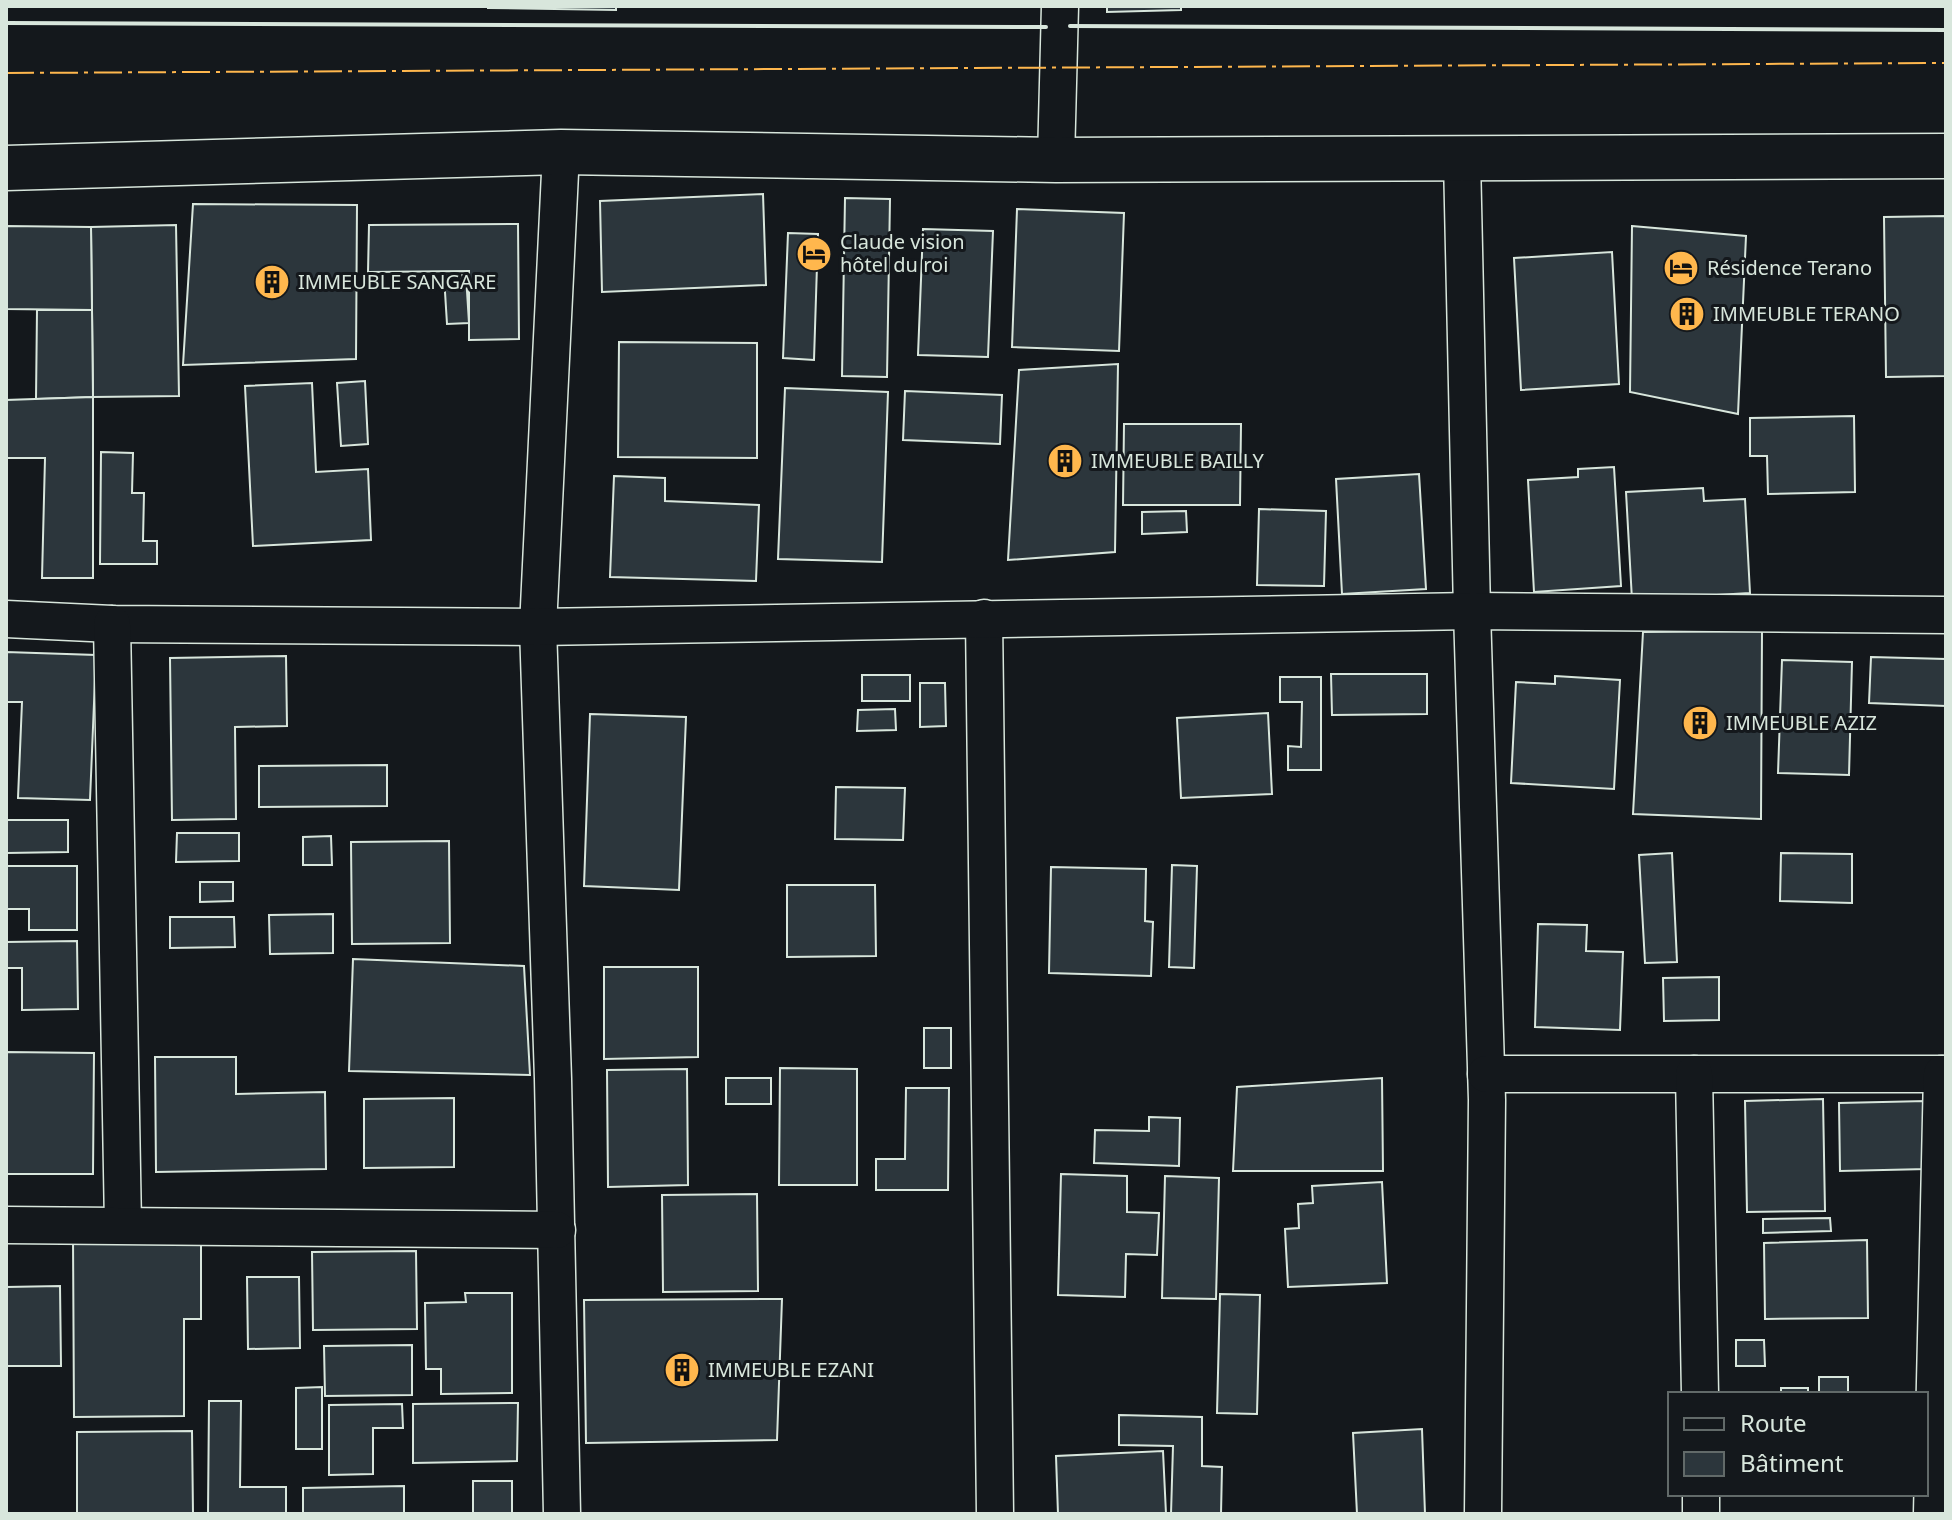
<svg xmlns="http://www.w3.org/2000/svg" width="1952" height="1520" viewBox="0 0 1952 1520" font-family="'Noto Sans',sans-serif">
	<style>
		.building { fill: #2c363c; stroke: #d8e6dc; stroke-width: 2 }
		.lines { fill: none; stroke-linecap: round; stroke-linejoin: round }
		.street-casing { stroke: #d8e6dc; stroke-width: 39 }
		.secondary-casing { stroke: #d8e6dc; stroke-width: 47 }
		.street { stroke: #14181c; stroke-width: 36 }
		.secondary { stroke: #14181c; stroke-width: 44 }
		.wall { stroke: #d8e6dc; stroke-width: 4 }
		.power { stroke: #ffb74d; stroke-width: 2; stroke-dasharray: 28 6 4 6; stroke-linecap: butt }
		.labels { text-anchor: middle; stroke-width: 6; stroke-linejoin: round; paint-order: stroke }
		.poi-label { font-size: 20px; fill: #d8e6dc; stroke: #14181c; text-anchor: start }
	</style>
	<rect width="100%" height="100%" fill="#14181c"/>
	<g class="building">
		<polygon points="488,6 616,6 616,10 488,8"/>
		<polygon points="1107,6 1181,6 1181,10 1107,12"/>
		<polygon points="763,194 766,285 602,292 600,201"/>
		<polygon points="845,198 890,199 887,377 842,376"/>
		<polygon points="193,204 357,205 356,359 183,365"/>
		<polygon points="1017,209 1124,213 1119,351 1012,347"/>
		<polygon points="1946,216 1946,376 1886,377 1884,217"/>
		<polygon points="518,224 519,339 469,340 469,271 368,272 369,225"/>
		<polygon points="176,225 179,396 93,397 91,227"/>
		<polygon points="6,226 91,227 92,310 6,309"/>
		<polygon points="1632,226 1746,236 1738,414 1630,392"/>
		<polygon points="923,229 993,231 988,357 918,355"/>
		<polygon points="788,233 818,234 814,360 783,358"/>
		<polygon points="1612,252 1619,384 1521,390 1514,258"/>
		<polygon points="466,275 469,323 447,324 444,276"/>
		<polygon points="37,310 92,310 93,397 36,399"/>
		<polygon points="619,342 757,343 757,458 618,457"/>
		<polygon points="1118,364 1115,552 1008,560 1019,370"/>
		<polygon points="365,381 368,444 341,446 337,383"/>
		<polygon points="312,383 316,472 368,469 371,540 253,546 245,386"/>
		<polygon points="785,388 888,392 882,562 778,559"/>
		<polygon points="905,391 1002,395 1000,444 903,440"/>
		<polygon points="93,397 93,578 42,578 45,458 6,458 6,400"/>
		<polygon points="1854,416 1855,492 1768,494 1767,456 1750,456 1750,418"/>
		<polygon points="1124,424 1241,424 1240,505 1123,505"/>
		<polygon points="101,452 133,453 132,493 144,493 143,541 157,541 157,564 100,564"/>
		<polygon points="1614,467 1621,586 1534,592 1528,480 1578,477 1578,469"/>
		<polygon points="1419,474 1426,589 1342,594 1336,479"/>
		<polygon points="614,476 665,478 665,501 759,505 756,581 610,577"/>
		<polygon points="1703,488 1704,501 1745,499 1750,593 1632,600 1626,492"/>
		<polygon points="1259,509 1326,511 1324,586 1257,585"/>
		<polygon points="1186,511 1187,532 1142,534 1142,512"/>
		<polygon points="1762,631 1761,819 1633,814 1643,632"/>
		<polygon points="6,652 96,655 90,800 18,798 22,702 6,702"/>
		<polygon points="286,656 287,726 235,727 236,819 172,820 170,658"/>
		<polygon points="1871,657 1946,659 1946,706 1869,703"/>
		<polygon points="1782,660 1852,662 1849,775 1778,773"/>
		<polygon points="1331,674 1427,674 1427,714 1332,715"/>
		<rect x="862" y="675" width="48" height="26"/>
		<polygon points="1555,676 1620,680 1614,789 1511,783 1516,682 1555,684"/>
		<polygon points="1280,677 1321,677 1321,770 1288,770 1288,746 1301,747 1302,702 1280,702"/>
		<polygon points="920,683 945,683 946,726 920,727"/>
		<polygon points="895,709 896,730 857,731 858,710"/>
		<polygon points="1268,713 1272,794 1181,798 1177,718"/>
		<polygon points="590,714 686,717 679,890 584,886"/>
		<polygon points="387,765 387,806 259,807 259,766"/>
		<polygon points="836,787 905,788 903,840 835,839"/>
		<polygon points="7,820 68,820 68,852 7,853"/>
		<polygon points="177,833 239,833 239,861 176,862"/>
		<polygon points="331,836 332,865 303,865 303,837"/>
		<polygon points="449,841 450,943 352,944 351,842"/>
		<polygon points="1672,853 1677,962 1645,963 1639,855"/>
		<polygon points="1781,853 1852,854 1852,903 1780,901"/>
		<polygon points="1172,865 1197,866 1194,968 1169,967"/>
		<polygon points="6,866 77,866 77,930 29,930 29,909 6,909"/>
		<polygon points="1051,867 1146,869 1145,921 1153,922 1151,976 1049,973"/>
		<polygon points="200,882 233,882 233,901 200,902"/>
		<polygon points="787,885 875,885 876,956 787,957"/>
		<polygon points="333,914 333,953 270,954 269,915"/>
		<polygon points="170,917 234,917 235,947 170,948"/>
		<polygon points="1538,924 1587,925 1586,951 1623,952 1620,1030 1535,1027"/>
		<polygon points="77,941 78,1009 22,1010 22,968 6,968 6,942"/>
		<polygon points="353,959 524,966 530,1075 349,1071"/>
		<polygon points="604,967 698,967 698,1057 604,1059"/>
		<polygon points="1719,977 1719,1020 1664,1021 1663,978"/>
		<rect x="924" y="1028" width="27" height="40"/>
		<polygon points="6,1052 94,1053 93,1174 6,1174"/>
		<polygon points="155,1057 236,1057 236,1094 325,1092 326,1169 156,1172"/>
		<polygon points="780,1068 857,1069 857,1185 779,1185"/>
		<polygon points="687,1069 688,1185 608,1187 607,1070"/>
		<rect x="726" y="1078" width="45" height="26"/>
		<polygon points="1382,1078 1383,1171 1233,1171 1237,1087"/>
		<polygon points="906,1088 949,1088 948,1190 876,1190 876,1159 905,1159"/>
		<polygon points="454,1098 454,1167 364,1168 364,1099"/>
		<polygon points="1823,1099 1825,1211 1747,1212 1745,1101"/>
		<polygon points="1926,1101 1927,1169 1840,1171 1839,1103"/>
		<polygon points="1149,1117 1180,1118 1179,1166 1094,1163 1095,1130 1149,1131"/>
		<polygon points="1061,1174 1127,1176 1127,1212 1159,1213 1157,1255 1126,1254 1125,1297 1058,1295"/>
		<polygon points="1165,1176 1219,1178 1216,1299 1162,1298"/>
		<polygon points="1382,1182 1387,1283 1288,1287 1285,1229 1299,1228 1298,1204 1313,1203 1312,1186"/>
		<polygon points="757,1194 758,1291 663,1292 662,1195"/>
		<polygon points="1830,1218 1831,1231 1763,1233 1763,1219"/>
		<polygon points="201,1236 201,1319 184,1319 184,1416 74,1417 73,1237"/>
		<polygon points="1867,1240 1868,1318 1765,1319 1764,1243"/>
		<polygon points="416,1251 417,1329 313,1330 312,1252"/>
		<polygon points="247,1277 299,1277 300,1348 248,1349"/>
		<polygon points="60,1286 61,1366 6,1366 6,1287"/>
		<polygon points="465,1293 512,1293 512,1393 441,1394 441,1369 426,1369 425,1303 466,1302"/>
		<polygon points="1220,1294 1260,1295 1257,1414 1217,1413"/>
		<polygon points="782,1299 777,1440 586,1443 584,1300"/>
		<polygon points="1736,1340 1764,1340 1765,1366 1736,1366"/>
		<polygon points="412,1345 412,1395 325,1396 324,1346"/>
		<rect x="1819" y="1377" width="29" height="17"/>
		<polygon points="322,1387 322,1449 296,1449 296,1388"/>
		<rect x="1781" y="1388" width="27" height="6"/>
		<polygon points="209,1401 241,1401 240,1487 286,1487 286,1514 208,1514"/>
		<polygon points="518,1403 517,1461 413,1463 413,1404"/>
		<polygon points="402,1404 403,1428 373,1428 373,1474 329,1475 329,1405"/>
		<polygon points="1119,1415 1202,1417 1202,1466 1222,1467 1221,1514 1171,1514 1173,1446 1119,1445"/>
		<polygon points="1422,1429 1425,1514 1357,1514 1353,1433"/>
		<polygon points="192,1431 193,1514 77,1514 77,1432"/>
		<polygon points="1163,1451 1166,1514 1058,1514 1056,1456"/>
		<rect x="473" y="1481" width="39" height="33"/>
		<polygon points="404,1486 404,1514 303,1514 303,1488"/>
	</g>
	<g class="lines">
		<defs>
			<g id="street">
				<polyline points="561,152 538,627 553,1079 562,1514"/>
				<polyline points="1462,159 1472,611 1487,1100 1483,1514"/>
				<polyline points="1056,160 1060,6"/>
				<polyline points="984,618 995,1514"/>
				<polyline points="6,619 112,624 538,627 1472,611 1946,615"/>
				<polyline points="112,624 123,1225"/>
				<polyline points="1486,1074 1946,1074"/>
				<polyline points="1694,1074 1700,1394"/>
				<polyline points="6,1225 557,1230"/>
				<polyline points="1701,1494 1701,1514"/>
				<polyline points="1932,1514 1942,1074"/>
			</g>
			<polyline id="secondary" points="6,168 561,152 1056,160 1946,156"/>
		</defs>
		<use href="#street" class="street-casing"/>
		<use href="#secondary" class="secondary-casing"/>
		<use href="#street" class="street"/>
		<use href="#secondary" class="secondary"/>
		<g class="wall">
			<polyline points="6,23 1046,27"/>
			<polyline points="1070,26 1946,30"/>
		</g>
		<polyline class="power" points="6,73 1946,63"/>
	</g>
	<defs>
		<symbol id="hotel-disc" viewBox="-11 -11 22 22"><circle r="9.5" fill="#ffb74d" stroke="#14181c"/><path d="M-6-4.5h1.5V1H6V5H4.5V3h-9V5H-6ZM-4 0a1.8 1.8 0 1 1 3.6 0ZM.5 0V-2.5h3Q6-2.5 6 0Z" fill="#111"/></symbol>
		<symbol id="building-disc" viewBox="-11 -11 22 22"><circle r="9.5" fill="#ffb74d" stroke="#14181c"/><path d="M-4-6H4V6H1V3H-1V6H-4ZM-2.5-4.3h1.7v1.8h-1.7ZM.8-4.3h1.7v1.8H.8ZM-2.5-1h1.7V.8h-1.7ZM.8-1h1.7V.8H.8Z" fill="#111"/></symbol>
	</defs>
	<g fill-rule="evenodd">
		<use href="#hotel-disc" x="794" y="234" width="40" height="40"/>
		<use href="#hotel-disc" x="1661" y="248" width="40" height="40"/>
		<use href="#building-disc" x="252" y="262" width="40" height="40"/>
		<use href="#building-disc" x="1667" y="294" width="40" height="40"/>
		<use href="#building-disc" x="1045" y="441" width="40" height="40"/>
		<use href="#building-disc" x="1680" y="703" width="40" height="40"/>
		<use href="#building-disc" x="662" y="1350" width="40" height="40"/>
	</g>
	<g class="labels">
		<g class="poi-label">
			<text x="840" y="249">Claude vision<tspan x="840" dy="23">hôtel du roi</tspan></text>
			<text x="1707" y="275">Résidence Terano</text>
			<text x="298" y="289">IMMEUBLE SANGARE</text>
			<text x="1713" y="321">IMMEUBLE TERANO</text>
			<text x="1091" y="468">IMMEUBLE BAILLY</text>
			<text x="1726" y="730">IMMEUBLE AZIZ</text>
			<text x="708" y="1377">IMMEUBLE EZANI</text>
		</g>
	</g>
	<rect width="1952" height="1520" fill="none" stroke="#d8e6dc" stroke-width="16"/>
	<rect x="1668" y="1392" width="260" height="104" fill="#14181c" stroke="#626a69" stroke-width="2"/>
	<rect x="1684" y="1418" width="40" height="12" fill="#14181c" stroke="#626a69" stroke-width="2"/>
	<text x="1740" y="1432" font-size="24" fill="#d8e6dc">Route</text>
	<rect x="1684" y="1452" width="40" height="24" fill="#2c363c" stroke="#626a69" stroke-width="2"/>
	<text x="1740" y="1472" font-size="24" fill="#d8e6dc">Bâtiment</text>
</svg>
